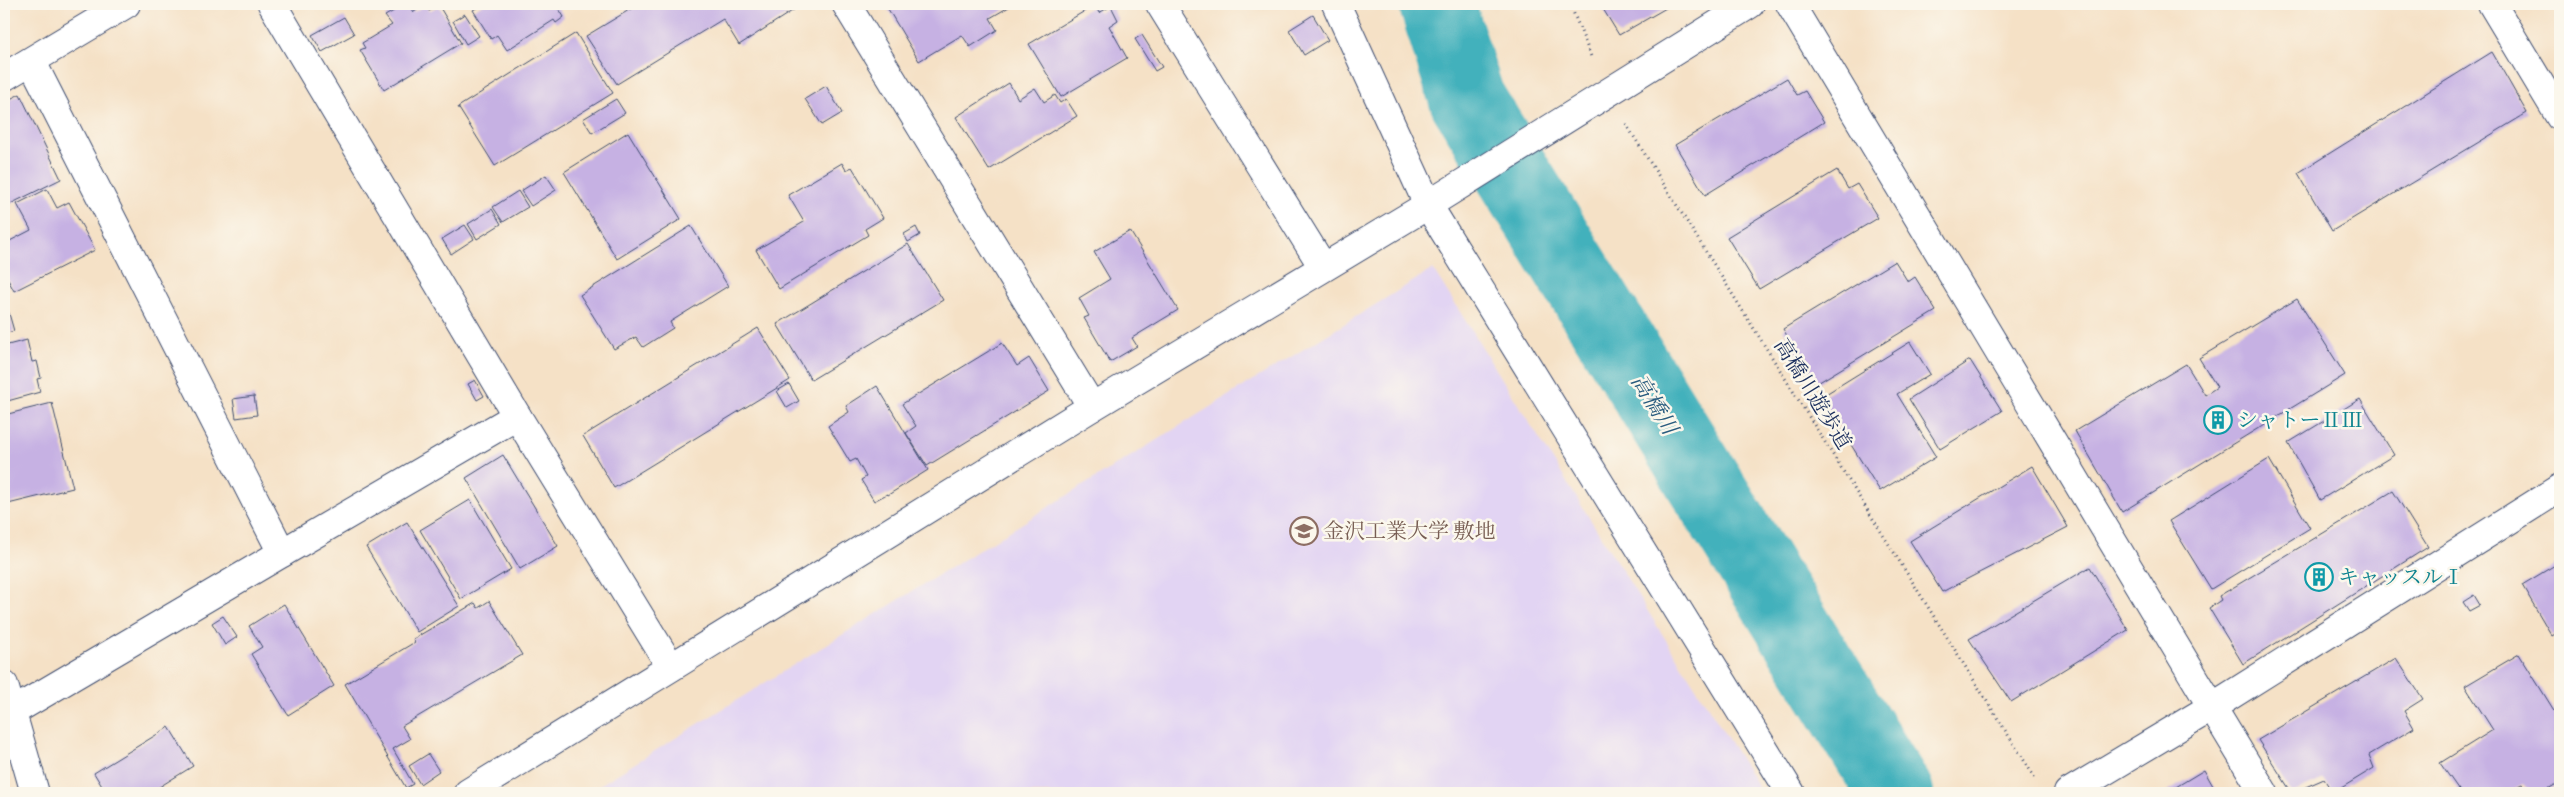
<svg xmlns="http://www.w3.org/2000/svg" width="2564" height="797" viewBox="0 0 2564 797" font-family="'IM FELL Double Pica','Noto Serif JP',serif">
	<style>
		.built { fill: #e2d4f3 }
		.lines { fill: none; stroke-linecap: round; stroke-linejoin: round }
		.river { stroke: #42b1bc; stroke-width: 76 }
		.building { fill: #c6b1e3 }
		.minor-casing { stroke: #3c4a6e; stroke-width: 30 }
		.path { stroke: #3c4a6e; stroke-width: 3; stroke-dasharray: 1 4; stroke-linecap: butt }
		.minor { stroke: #fff; stroke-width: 28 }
		.labels { text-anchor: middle; stroke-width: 5; stroke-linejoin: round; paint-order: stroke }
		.street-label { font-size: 21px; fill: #1b2f5e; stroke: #fbf7ec }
		.culture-label { font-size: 21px; fill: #0d838f; stroke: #fbf7ec; text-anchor: start }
		.education-label { font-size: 21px; fill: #785e54; stroke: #fbf7ec; text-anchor: start }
		.water-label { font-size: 22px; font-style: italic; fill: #295c7f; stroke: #fbf7ec }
	</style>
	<rect width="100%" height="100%" fill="#fbf7ec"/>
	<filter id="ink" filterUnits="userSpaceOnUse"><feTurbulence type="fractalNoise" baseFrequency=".02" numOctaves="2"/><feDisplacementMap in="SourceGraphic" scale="10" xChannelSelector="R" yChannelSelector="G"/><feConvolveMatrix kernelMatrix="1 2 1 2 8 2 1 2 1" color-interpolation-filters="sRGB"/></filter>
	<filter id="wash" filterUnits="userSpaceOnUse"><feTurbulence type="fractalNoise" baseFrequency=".0096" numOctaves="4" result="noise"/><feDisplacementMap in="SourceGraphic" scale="20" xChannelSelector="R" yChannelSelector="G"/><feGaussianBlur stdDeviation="1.12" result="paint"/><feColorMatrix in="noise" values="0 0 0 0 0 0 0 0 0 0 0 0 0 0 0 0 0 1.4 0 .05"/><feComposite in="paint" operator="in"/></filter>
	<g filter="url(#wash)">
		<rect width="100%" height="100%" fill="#f5e1c6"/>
		<polygon class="built" points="1433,269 1762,793 587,793"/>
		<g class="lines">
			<polyline class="river" points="1437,4 1467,99 1896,793"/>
		</g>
		<g id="blocks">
			<g class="building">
				<polygon points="406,4 409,4 414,12 425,5 429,11 439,6 461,43 384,90 360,50 365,48 362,43 392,25 385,16"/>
				<polygon points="483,4 552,4 554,6 556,4 564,17 556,23 554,20 507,50 497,35 491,39 473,10"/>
				<polygon points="639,4 803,4 739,45 723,19 617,84 586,36"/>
				<polygon points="885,4 1014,4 990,18 997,30 970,47 962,35 919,61"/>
				<polygon points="1600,4 1673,4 1619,35"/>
				<polygon points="1095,5 1099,13 1111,6 1118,20 1109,26 1127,58 1061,97 1029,44"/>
				<polygon points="465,14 479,36 466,44 453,21"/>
				<polygon points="1313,15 1328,40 1304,55 1289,30"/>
				<polygon points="344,17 354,34 322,52 312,35"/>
				<polygon points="576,33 613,93 495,166 458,107"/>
				<polygon points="1142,35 1162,67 1155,71 1135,39"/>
				<polygon points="2492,52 2527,113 2332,231 2298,173"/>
				<polygon points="1787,78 1797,95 1805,91 1824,122 1705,195 1675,145"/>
				<polygon points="1009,83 1018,99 1035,88 1044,102 1055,95 1060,103 1066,99 1077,116 989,170 956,117"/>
				<polygon points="826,86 842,113 822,125 805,99"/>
				<polygon points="20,94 61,179 4,207 4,102"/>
				<polygon points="616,99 625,113 592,133 583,119"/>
				<polygon points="628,132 681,219 617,259 564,172"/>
				<polygon points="842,163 846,170 852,167 883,218 865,229 868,235 779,289 756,250 804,222 788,195"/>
				<polygon points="1837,170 1848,189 1857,184 1878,218 1759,289 1727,237"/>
				<polygon points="546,175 556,190 531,206 521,191"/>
				<polygon points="47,189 57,208 69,202 95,250 14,291 4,272 4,244 31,230 17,204"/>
				<polygon points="518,191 528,207 503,222 493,207"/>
				<polygon points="492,209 501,224 477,239 468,224"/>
				<polygon points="465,225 474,239 451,254 442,239"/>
				<polygon points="691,226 728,286 670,322 673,328 643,347 636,337 614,349 580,295"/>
				<polygon points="916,227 920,235 908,242 904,234"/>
				<polygon points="1130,231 1178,310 1132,338 1137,346 1110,362 1084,318 1089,316 1079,298 1110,279 1094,252"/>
				<polygon points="908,244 943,300 811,380 777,324"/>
				<polygon points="1895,261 1908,282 1915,277 1936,311 1816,384 1783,329"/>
				<polygon points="4,296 14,331 4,334"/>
				<polygon points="2297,299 2345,375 2122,512 2075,431 2186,364 2205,395 2217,387 2199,358"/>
				<polygon points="758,328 790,380 614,488 583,436"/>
				<polygon points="27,340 32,362 37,361 41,378 37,379 40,392 4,402 4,346"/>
				<polygon points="1910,342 1930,374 1897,394 1936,457 1880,491 1821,397"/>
				<polygon points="1002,343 1017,366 1029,358 1049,391 927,466 906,433 916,426 902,404"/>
				<polygon points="1970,360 2002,411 1940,449 1909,399"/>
				<polygon points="475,380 484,396 477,400 468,384"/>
				<polygon points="789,384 799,401 787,408 777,391"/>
				<polygon points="877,386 928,470 888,495 887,494 874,501 861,480 866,477 856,459 850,462 828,426 849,412 846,406"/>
				<polygon points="254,396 257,415 236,418 233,399"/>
				<polygon points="2360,399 2394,455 2320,500 2288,443"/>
				<polygon points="52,403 73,488 4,505 4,415"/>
				<polygon points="503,455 558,546 520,569 466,478"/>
				<polygon points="2269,459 2310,528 2211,589 2169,521"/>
				<polygon points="2032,466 2068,527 1942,592 1910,541"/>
				<polygon points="2393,491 2428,547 2243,664 2209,608 2221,600 2219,596"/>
				<polygon points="470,500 511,569 461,599 420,530"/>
				<polygon points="407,522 459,606 417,632 366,547"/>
				<polygon points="2560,562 2560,631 2552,636 2522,585"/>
				<polygon points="2090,567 2128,630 2011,702 1969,639"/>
				<polygon points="2474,595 2480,605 2469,611 2463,602"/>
				<polygon points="489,601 522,655 402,726 410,739 393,749 413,784 406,788 345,684 415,642 413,639 475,603 478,608"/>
				<polygon points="284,604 334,686 288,715 251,654 262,647 249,626"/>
				<polygon points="223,616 237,637 225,645 212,623"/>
				<polygon points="2519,654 2560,720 2560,782 2541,793 2531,793 2523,784 2505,793 2461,793 2440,763 2493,730 2465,686"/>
				<polygon points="2396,658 2423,699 2404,711 2414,728 2369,755 2374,768 2333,793 2324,779 2292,793 2258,740"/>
				<polygon points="169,727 193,766 156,789 158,793 106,793 94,773"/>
				<polygon points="428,754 439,771 420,784 409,766"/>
				<polygon points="2204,770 2217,793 2166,793"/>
			</g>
		</g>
	</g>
	<g filter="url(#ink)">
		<use href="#blocks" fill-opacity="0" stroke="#3c4a6e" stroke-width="1"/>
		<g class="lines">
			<defs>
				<g id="minor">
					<polyline points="272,4 517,416 671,667"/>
					<polyline points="846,4 1092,407"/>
					<polyline points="1160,4 1323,267"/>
					<polyline points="1336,4 1428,205 1791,793"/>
					<polyline points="1790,4 2212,707 2560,488"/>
					<polyline points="2492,4 2560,117"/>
					<polyline points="4,77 126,4"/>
					<polyline points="282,553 517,416"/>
					<polyline points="4,685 35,793"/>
					<polyline points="12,712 282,553 32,62"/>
					<polyline points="468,793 1092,407 1428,205 1750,4"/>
					<polyline points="2068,793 2212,707 2264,793"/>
				</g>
			</defs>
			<use href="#minor" class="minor-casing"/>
			<g class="path">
				<polyline points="1570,4 1592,59"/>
				<polyline points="1626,124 2035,778"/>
			</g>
			<use href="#minor" class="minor"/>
		</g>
	</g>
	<defs>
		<symbol id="building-ring" viewBox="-11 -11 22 22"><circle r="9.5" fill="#fbf7ec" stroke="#0f9aa8" stroke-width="1.5"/><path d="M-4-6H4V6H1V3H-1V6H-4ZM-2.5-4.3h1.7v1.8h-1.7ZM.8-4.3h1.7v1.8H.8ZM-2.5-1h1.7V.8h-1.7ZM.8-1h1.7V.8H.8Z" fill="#0f9aa8"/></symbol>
		<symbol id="university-ring" viewBox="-11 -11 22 22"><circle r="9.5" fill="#fbf7ec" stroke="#8d6e63" stroke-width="1.5"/><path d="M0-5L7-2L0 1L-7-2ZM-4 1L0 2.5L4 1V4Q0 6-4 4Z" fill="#8d6e63"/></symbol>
	</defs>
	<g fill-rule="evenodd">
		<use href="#building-ring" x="2202" y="404" width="32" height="32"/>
		<use href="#university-ring" x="1288" y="515" width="32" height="32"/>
		<use href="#building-ring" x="2303" y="561" width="32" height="32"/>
	</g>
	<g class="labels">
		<g class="street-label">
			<text transform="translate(1813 394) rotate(58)" y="7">高橋川遊歩道</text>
		</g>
		<g class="culture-label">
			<text x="2237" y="427">シャトーⅡⅢ</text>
			<text x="2338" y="584">キャッスルⅠ</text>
		</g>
		<g class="education-label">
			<text x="1323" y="538">金沢工業大学 敷地</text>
		</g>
		<g class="water-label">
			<text transform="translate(1655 404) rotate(58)" y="8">高橋川</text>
		</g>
	</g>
	<rect width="2564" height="797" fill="none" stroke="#fbf7ec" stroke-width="20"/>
</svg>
